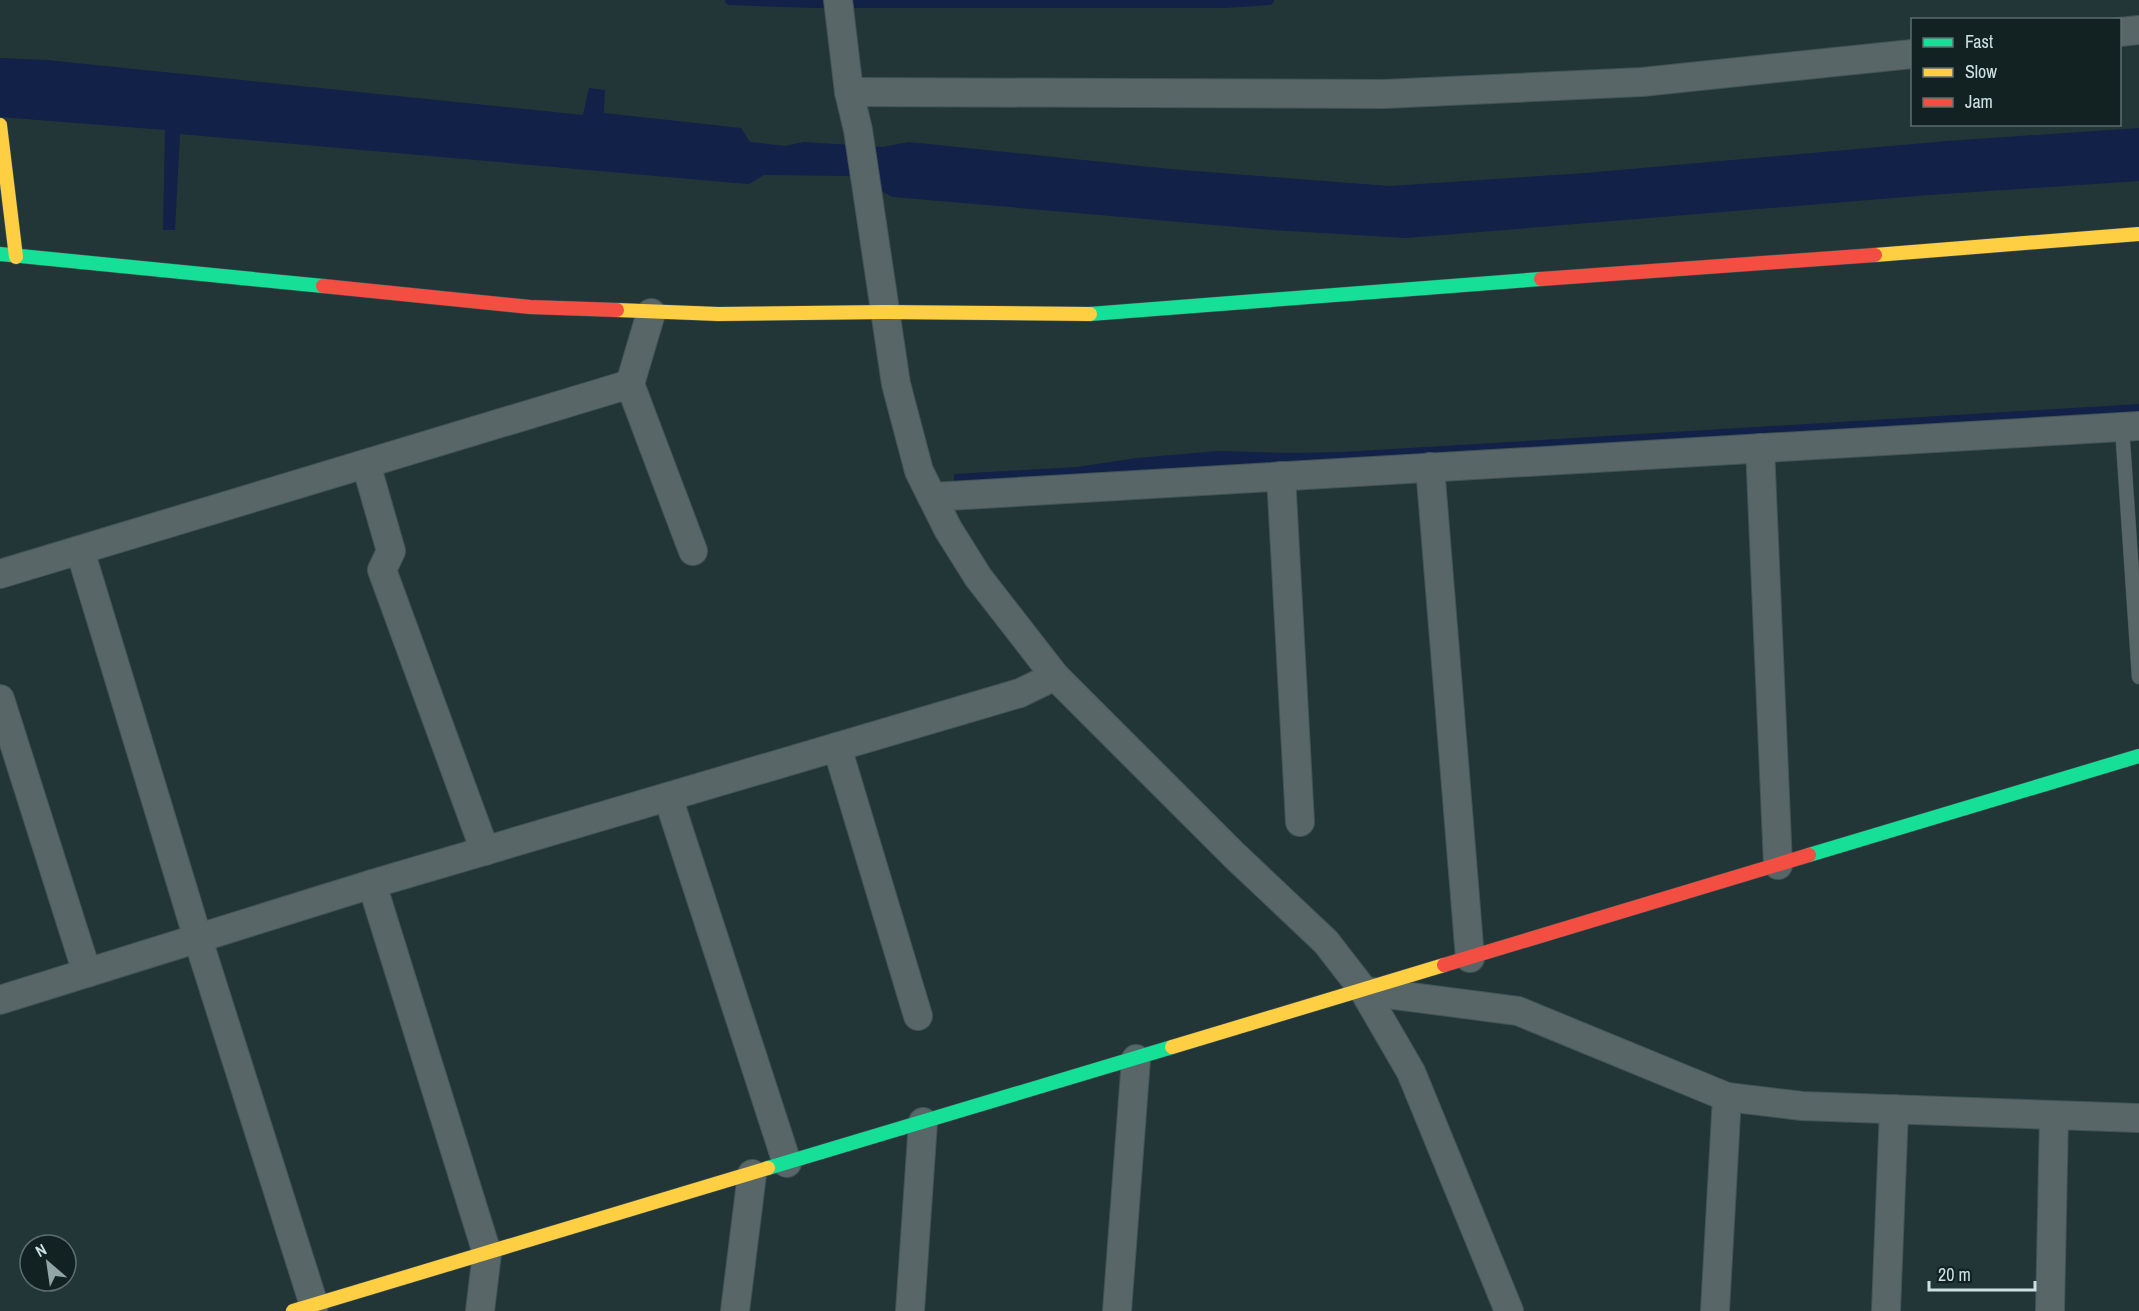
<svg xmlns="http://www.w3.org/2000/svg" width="2139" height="1311" viewBox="0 0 2139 1311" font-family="'Archivo Narrow',sans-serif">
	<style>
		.water { fill: #112147 }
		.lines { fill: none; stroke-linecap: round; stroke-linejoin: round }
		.stream { stroke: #112147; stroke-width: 10 }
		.lane-casing { stroke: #425455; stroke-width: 15 }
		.street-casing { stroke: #425455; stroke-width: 30 }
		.fast-casing { stroke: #425455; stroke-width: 15 }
		.slow-casing { stroke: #425455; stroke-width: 15 }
		.jam-casing { stroke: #425455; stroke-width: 15 }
		.lane { stroke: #586668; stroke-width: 14 }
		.street { stroke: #586668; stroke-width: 28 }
		.fast { stroke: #16e098; stroke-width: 14 }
		.slow { stroke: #ffcf43; stroke-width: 14 }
		.jam { stroke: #f24e42; stroke-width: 14 }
	</style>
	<rect width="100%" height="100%" fill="#223638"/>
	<g class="water">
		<polygon points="0,58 47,60 583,115 589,88 605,90 604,113 741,128 750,142 785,146 804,142 883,147 909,142 1170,169 1389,186 1585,173 1947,141 2139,128 2139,181 1929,195 1406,238 1273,230 893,197 850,176 764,175 749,184 736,183 180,134 175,230 163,230 165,130 0,117"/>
		<polygon points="2139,404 2139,417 954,487 954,474 1077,467 1137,458 1218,451 1288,453 1342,452"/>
	</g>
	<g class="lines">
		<polyline class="stream" points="730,0 814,3 1225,3 1269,0"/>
		<defs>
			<polyline id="lane" points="2122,427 2139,677"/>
			<g id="street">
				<polyline points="838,0 849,92 858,130 896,384 919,471 948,529 978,577 1055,676 1235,856 1326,942 1364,991 1411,1072 1509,1311"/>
				<polyline points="2120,32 2139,30"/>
				<polyline points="849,92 1384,94 1642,82 1912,54"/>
				<polyline points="630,384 693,551"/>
				<polyline points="1760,448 1778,865"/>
				<polyline points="366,464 391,551 382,570 485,851"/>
				<polyline points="1430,467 1470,958"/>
				<polyline points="1281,476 1300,822"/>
				<polyline points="932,497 2139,426"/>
				<polyline points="80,550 198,939 314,1305"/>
				<polyline points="0,574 630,384 651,313"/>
				<polyline points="0,699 87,973"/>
				<polyline points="837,747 918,1016"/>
				<polyline points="668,797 787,1163"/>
				<polyline points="372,884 487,1253 480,1311"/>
				<polyline points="1364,991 1518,1011 1727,1097 1802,1106 2139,1118"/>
				<polyline points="0,1000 372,884 1020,693 1055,676"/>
				<polyline points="735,1311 752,1174"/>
				<polyline points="910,1311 923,1122"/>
				<polyline points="1117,1311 1136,1059"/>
				<polyline points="1715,1311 1727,1097"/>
				<polyline points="1886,1311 1894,1109"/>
				<polyline points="2050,1311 2054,1115"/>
			</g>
			<g id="fast">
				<polyline points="0,254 323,286"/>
				<polyline points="1090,314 1541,279"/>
				<polyline points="1809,855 2139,756"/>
				<polyline points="768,1168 1172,1047"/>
			</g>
			<g id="slow">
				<polyline points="0,125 16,257"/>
				<polyline points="1875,255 2139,234"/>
				<polyline points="617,310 718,314 885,312 1090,314"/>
				<polyline points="1172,1047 1444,965"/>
				<polyline points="293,1311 768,1168"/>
			</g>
			<g id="jam">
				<polyline points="1541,279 1875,255"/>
				<polyline points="323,286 530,307 617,310"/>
				<polyline points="1444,965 1809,855"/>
			</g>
		</defs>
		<use href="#lane" class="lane-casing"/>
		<use href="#street" class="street-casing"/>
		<use href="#fast" class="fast-casing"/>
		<use href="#slow" class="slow-casing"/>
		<use href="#jam" class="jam-casing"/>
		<use href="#lane" class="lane"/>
		<use href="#street" class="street"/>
		<use href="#fast" class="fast"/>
		<use href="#slow" class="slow"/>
		<use href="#jam" class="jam"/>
	</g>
	<rect x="1911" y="18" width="210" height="108" fill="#122223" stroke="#5d6e70" stroke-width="1.5"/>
	<rect x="1923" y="38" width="30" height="9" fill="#16e098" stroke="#5d6e70" stroke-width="1.5"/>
	<text x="1965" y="48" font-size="18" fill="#cde1e3">Fast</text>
	<rect x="1923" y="68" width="30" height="9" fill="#ffcf43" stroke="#5d6e70" stroke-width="1.5"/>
	<text x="1965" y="78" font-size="18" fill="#cde1e3">Slow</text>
	<rect x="1923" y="98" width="30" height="9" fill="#f24e42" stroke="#5d6e70" stroke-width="1.5"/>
	<text x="1965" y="108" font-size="18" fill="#cde1e3">Jam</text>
	<g transform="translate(48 1263) rotate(331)"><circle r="28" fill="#122223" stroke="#5d6e70" stroke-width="1.5"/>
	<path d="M0-4.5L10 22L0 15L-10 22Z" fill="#91a5a7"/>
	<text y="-9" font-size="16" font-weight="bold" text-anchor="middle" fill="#cde1e3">N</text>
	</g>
	<path d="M1929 1281v9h106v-9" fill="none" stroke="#cde1e3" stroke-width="3"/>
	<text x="1938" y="1281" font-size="18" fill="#cde1e3" stroke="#122223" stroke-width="4.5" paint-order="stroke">20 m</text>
</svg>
